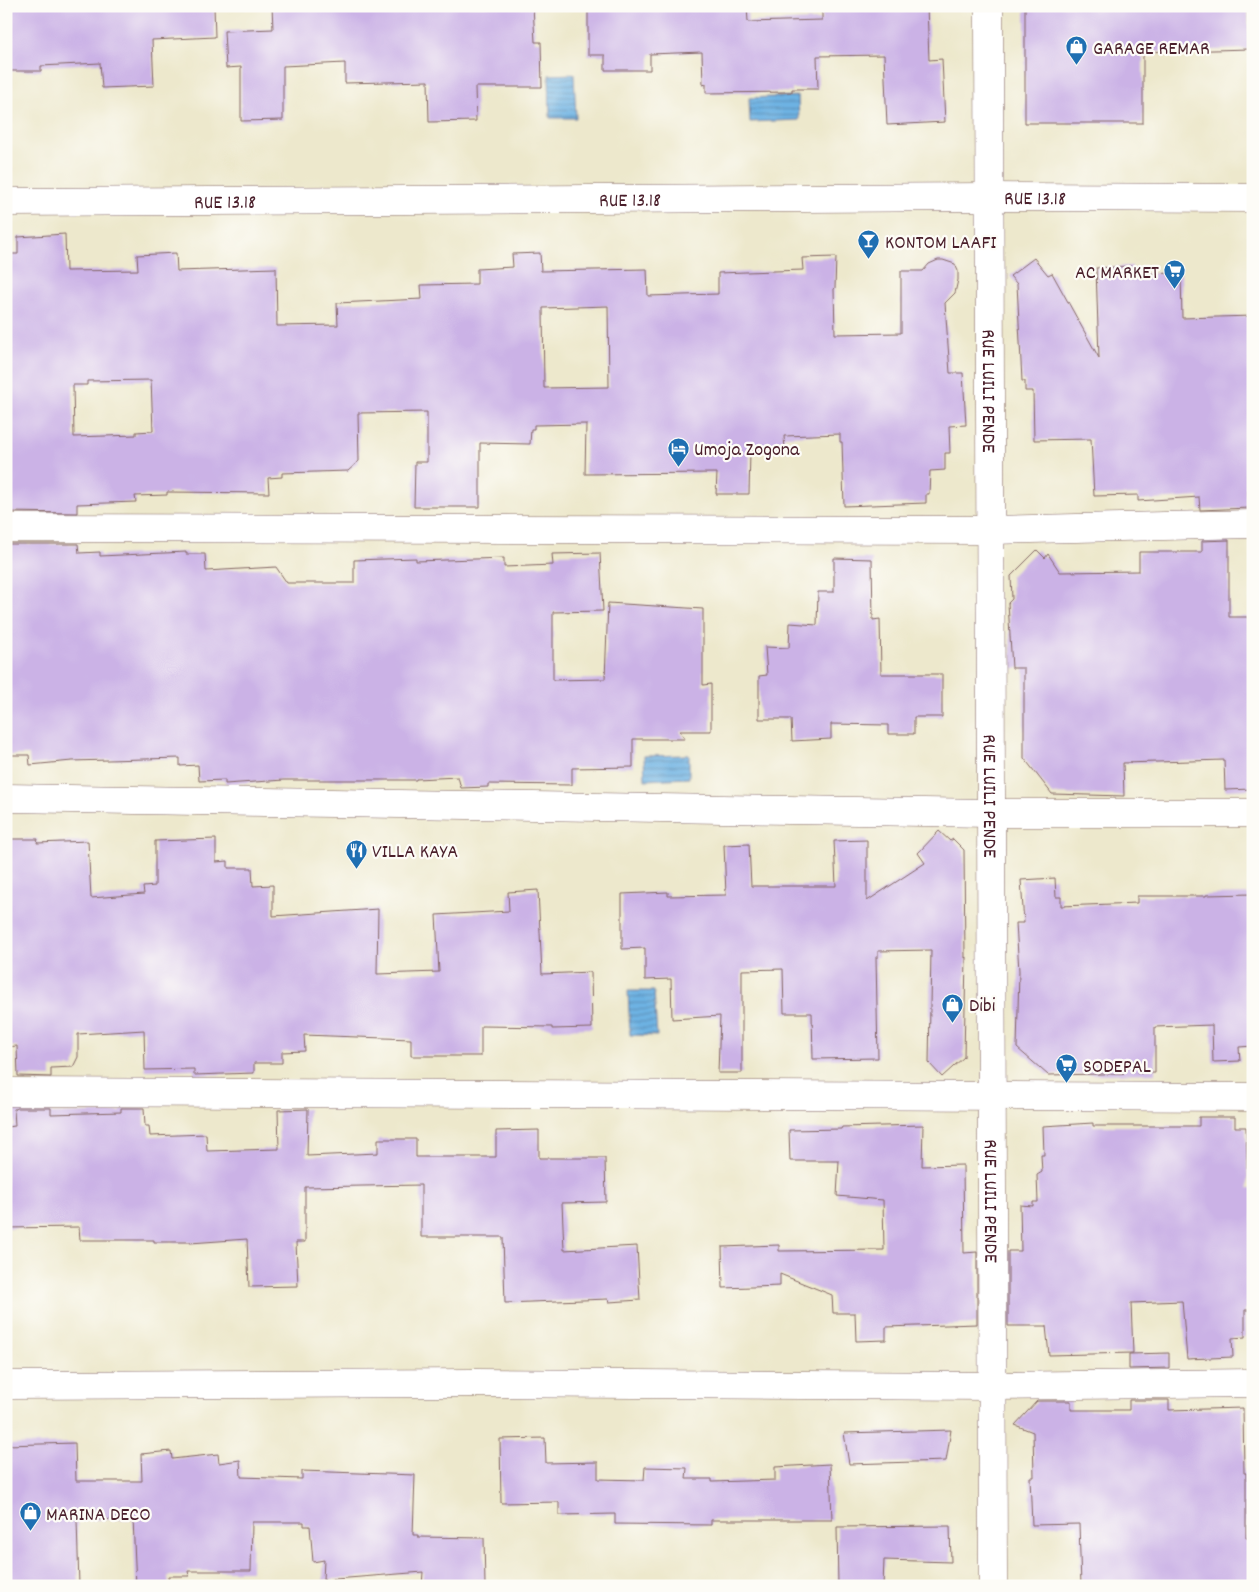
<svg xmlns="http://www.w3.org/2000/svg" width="1259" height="1592" viewBox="0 0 1259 1592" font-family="Dekko,sans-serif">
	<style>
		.water { fill: url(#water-rules); stroke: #5c6887 }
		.building { fill: #cbb2e6; fill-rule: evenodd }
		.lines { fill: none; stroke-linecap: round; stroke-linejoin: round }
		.minor-casing { stroke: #836563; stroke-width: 29 }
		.minor { stroke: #fff; stroke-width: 28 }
		.labels { text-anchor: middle; stroke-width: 4.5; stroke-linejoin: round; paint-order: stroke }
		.poi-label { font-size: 20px; fill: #4a1f2b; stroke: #fdfcf7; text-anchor: start }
		.street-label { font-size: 20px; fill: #4a1f2b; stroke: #fdfcf7 }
	</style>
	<defs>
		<pattern id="water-rules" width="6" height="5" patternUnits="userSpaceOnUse" patternTransform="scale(1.25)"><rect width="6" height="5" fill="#6db2e3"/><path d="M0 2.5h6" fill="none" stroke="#5c90b8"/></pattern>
	</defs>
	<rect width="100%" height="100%" fill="#fdfcf7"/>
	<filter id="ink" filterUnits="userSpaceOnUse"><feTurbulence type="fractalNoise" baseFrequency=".02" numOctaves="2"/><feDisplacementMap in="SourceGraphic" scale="10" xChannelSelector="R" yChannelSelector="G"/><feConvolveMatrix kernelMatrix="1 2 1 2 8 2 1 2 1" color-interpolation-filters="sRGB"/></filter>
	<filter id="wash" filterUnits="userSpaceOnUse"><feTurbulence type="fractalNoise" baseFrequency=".0096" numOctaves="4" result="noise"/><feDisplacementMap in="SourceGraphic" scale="20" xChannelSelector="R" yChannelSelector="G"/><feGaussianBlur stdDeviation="1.12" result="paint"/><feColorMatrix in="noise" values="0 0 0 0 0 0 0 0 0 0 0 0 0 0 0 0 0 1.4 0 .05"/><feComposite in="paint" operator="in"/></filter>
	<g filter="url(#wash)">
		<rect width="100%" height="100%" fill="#ede8cc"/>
		<g class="water">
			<polygon points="574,74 576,118 550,118 549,75"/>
			<polygon points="798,96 799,120 750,122 749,98"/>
			<polygon points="689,755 689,778 645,780 644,756"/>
			<polygon points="628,991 654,991 657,1036 630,1035"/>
		</g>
		<g id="blocks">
			<g class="building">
				<polygon points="6,6 214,6 215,37 152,40 154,86 102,88 100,63 41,66 41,71 6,71"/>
				<polygon points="272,6 533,6 535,42 541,42 542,87 475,87 476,121 429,122 428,81 345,83 345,63 283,66 283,120 241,121 241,67 226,68 224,31 273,29"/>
				<polygon points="588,6 747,6 748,22 822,20 822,9 927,6 929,60 942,59 945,122 887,125 884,55 817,56 818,89 792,89 792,92 706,93 706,84 703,85 702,52 650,54 650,70 605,70 605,55 588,55"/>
				<polygon points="1025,6 1248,6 1249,49 1143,52 1143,123 1025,123"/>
				<path d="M 65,234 L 66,271 L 138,270 L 137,255 L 176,253 L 177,271 L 276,268 L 277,326 L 338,325 L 337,303 L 422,299 L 421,285 L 477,284 L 477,269 L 513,267 L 512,254 L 540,253 L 541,271 L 647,269 L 648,296 L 718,294 L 718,273 L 803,270 L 802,258 L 836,257 L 835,288 L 834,289 L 835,334 L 901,333 L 901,271 L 923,271 L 929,264 L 938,260 L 943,260 L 955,264 L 958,271 L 958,280 L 955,293 L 945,303 L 950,373 L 963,373 L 966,425 L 949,426 L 950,453 L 945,453 L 945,470 L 930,471 L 929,494 L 926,494 L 926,503 L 844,506 L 842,442 L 840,442 L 840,434 L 784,436 L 785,450 L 750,451 L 749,494 L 716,494 L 717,473 L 585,474 L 586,424 L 534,425 L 534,429 L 531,429 L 530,444 L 480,443 L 480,507 L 414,507 L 415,462 L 427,462 L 427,412 L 358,413 L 359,461 L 348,471 L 282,473 L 282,477 L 268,478 L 269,493 L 167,492 L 167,495 L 135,496 L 136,502 L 77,504 L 77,513 L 6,512 L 6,254 L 18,254 L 18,237 ZM 608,306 L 609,387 L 544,388 L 543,308 ZM 151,380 L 153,431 L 136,432 L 136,435 L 74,437 L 73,385 L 87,385 L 87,381 Z"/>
				<polygon points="1034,258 1048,275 1052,273 1099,358 1096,268 1132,266 1132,274 1181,273 1182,318 1253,316 1253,440 1250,440 1251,491 1248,491 1249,508 1200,510 1199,497 1138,501 1138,495 1094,496 1091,439 1034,440 1033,391 1025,391 1025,381 1022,381 1017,284 1010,276"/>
				<polygon points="1229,540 1229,617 1248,617 1248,619 1253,619 1253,789 1225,790 1224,760 1123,763 1124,796 1052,794 1024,758 1024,668 1012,668 1008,603 1012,599 1011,576 1037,550 1045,558 1048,554 1060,572 1139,571 1139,552 1202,552 1202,541"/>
				<polygon points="6,544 78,544 79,553 100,552 100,556 186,552 186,554 205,554 206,571 276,567 287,583 354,583 354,560 416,558 416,561 504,558 504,567 553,565 552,554 600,553 603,611 553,612 553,680 605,679 608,603 703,609 703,685 711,684 711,731 680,731 685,739 633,739 633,767 572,768 572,785 488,784 488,787 461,788 458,777 416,779 416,780 284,780 225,784 225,780 199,781 198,765 180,766 180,758 72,761 30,765 29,755 6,755"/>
				<polygon points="834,558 872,559 873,620 880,619 881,674 942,674 942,717 914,717 914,734 888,734 888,725 831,724 831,739 792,741 791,719 759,719 759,676 767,675 765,647 789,648 790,623 817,625 818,592 834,592"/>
				<polygon points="939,831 950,841 953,839 964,850 965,958 966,957 964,1057 942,1077 929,1063 931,950 878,951 878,957 876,957 878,1058 813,1059 812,1013 784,1013 783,969 742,970 742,1073 718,1073 720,1016 672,1019 671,979 645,980 645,948 622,949 622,894 668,892 668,896 726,895 724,845 749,844 751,886 836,886 834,841 867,840 867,901 925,863 918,853"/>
				<polygon points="6,839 38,839 37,843 88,841 91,898 144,894 143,887 155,886 155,841 216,839 216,862 228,861 228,868 252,868 253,886 273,885 273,916 378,909 377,974 439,972 436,915 509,911 508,892 538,890 542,974 591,972 592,1028 552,1029 552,1027 481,1026 481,1056 411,1056 411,1039 304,1035 305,1051 282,1052 282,1063 254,1063 254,1073 194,1075 194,1069 145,1070 144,1030 78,1034 78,1057 73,1067 51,1068 51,1077 18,1076 17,1046 6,1047"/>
				<polygon points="1055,878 1056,897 1061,897 1061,906 1137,903 1137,896 1206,896 1206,895 1253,894 1253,1046 1239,1047 1240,1061 1213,1062 1212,1025 1155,1027 1155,1073 1048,1075 1017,1048 1019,971 1016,923 1024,923 1021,880"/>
				<polygon points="18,1108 51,1108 51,1114 121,1112 121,1108 144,1108 145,1126 149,1126 150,1136 206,1134 207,1151 279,1149 278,1110 308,1109 307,1156 378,1153 378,1139 416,1139 416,1157 496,1157 496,1131 539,1130 539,1158 605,1158 606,1202 562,1203 564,1250 637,1246 640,1300 609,1302 608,1299 505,1303 503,1237 421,1237 421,1185 305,1187 305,1242 296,1242 298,1286 249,1287 247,1239 190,1243 190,1242 154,1242 154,1240 80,1240 79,1227 6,1228 6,1127 15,1126 14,1109"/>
				<polygon points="1199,1117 1235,1117 1235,1127 1246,1127 1248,1189 1253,1189 1253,1310 1245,1310 1245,1337 1232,1338 1233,1357 1187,1359 1182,1301 1131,1303 1133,1353 1049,1355 1046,1326 1008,1326 1008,1251 1021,1251 1020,1205 1033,1206 1033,1202 1038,1202 1037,1175 1042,1172 1041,1155 1044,1155 1043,1126 1093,1123 1093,1126 1199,1126"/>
				<polygon points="923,1125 922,1166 963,1165 964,1253 977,1252 977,1324 886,1327 886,1340 856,1341 855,1313 833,1313 832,1295 780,1274 780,1286 723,1288 722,1247 779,1245 779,1251 884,1250 883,1200 837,1196 839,1161 790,1161 789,1130 841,1129 842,1127"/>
				<polygon points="1169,1353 1169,1368 1129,1369 1129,1354"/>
				<polygon points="1129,1400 1169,1400 1169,1410 1243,1408 1244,1473 1246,1473 1246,1538 1250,1538 1251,1586 1081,1586 1079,1524 1032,1525 1030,1477 1034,1477 1033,1432 1015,1425 1037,1401 1071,1401 1071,1410 1129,1410"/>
				<polygon points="951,1430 946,1461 849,1464 844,1433"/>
				<polygon points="545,1438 546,1463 598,1462 598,1479 644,1480 645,1467 687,1468 686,1479 712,1479 712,1482 775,1480 775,1467 830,1464 832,1520 711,1520 711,1525 615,1524 615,1514 559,1515 559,1502 501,1503 500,1439"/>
				<polygon points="75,1443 76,1481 142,1481 141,1454 171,1451 172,1459 218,1454 219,1463 240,1460 241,1477 302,1479 302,1471 415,1475 413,1535 418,1535 418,1537 484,1538 485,1586 422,1586 423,1572 323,1580 324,1560 313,1562 310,1526 304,1526 304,1522 252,1522 251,1571 188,1571 189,1576 168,1576 169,1586 136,1586 133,1519 77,1520 79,1586 6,1586 6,1445"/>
				<polygon points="950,1526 951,1562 884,1560 883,1586 838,1586 837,1527"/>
			</g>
		</g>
	</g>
	<g filter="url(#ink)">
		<use href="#blocks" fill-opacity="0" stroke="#836563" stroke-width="1"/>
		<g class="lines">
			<defs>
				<g id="minor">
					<path id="s1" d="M 989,6 L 993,1586"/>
					<path id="s2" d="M 6,202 L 989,197 L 1253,198"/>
					<polyline points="6,528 990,530 1253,524"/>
					<polyline points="6,798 991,813 1253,813"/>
					<polyline points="6,1092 1253,1097"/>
					<polyline points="6,1385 475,1383 992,1386 1253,1383"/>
				</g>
			</defs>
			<use href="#minor" class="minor-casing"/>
			<use href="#minor" class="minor"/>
		</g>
	</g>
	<defs>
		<symbol id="shop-pin" viewBox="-11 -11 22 30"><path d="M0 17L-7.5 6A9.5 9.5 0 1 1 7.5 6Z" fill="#1f6fb2" stroke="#fdfcf7"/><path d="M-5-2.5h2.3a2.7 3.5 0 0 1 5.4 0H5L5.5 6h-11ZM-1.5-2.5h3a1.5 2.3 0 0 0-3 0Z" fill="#fff"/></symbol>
		<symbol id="bar-pin" viewBox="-11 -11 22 30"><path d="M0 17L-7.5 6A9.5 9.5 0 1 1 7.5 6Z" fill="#1f6fb2" stroke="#fdfcf7"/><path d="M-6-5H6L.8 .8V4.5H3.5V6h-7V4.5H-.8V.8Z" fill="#fff"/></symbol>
		<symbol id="supermarket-pin" viewBox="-11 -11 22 30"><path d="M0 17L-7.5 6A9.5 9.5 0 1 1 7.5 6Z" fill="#1f6fb2" stroke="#fdfcf7"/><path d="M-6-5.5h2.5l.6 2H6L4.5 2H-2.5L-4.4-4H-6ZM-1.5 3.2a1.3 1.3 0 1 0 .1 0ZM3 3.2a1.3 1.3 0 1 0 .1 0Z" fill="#fff"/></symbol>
		<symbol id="hotel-pin" viewBox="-11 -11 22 30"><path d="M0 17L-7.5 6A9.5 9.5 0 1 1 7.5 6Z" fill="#1f6fb2" stroke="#fdfcf7"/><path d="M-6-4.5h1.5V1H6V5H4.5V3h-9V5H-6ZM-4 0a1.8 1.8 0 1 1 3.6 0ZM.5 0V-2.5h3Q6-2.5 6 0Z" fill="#fff"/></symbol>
		<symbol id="restaurant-pin" viewBox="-11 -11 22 30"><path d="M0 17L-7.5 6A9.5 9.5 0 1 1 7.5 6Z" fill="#1f6fb2" stroke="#fdfcf7"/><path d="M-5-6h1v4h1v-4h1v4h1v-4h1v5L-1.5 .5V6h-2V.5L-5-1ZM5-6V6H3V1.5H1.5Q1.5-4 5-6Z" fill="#fff"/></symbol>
	</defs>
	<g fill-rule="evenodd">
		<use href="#shop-pin" x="1064" y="34" width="25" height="34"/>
		<use href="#bar-pin" x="856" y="228" width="25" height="34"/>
		<use href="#supermarket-pin" x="1162" y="258" width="25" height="34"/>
		<use href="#hotel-pin" x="666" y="436" width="25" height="34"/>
		<use href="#restaurant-pin" x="344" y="838" width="25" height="34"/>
		<use href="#shop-pin" x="940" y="992" width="25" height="34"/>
		<use href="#supermarket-pin" x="1054" y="1052" width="25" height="34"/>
		<use href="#shop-pin" x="18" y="1500" width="25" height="34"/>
	</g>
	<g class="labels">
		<g class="poi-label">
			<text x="1093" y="54">GARAGE REMAR</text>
			<text x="885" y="248">KONTOM LAAFI</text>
			<text x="1159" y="278" text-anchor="end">AC MARKET</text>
			<text x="694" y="455">Umoja Zogona</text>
			<text x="372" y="857">VILLA KAYA</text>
			<text x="969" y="1011">Dibi</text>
			<text x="1083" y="1072">SODEPAL</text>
			<text x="46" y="1520">MARINA DECO</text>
		</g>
		<g class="street-label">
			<text dy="7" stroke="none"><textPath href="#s2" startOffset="1029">RUE 13.18</textPath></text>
			<text dy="7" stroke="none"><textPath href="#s2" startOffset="624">RUE 13.18</textPath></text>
			<text dy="7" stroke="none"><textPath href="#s2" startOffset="219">RUE 13.18</textPath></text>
			<text dy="7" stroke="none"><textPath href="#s1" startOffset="385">RUE LUILI PENDE</textPath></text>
			<text dy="7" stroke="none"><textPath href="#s1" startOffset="790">RUE LUILI PENDE</textPath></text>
			<text dy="7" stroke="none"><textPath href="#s1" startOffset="1195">RUE LUILI PENDE</textPath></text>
		</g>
	</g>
	<rect width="1259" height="1592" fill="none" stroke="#fdfcf7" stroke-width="25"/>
</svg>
